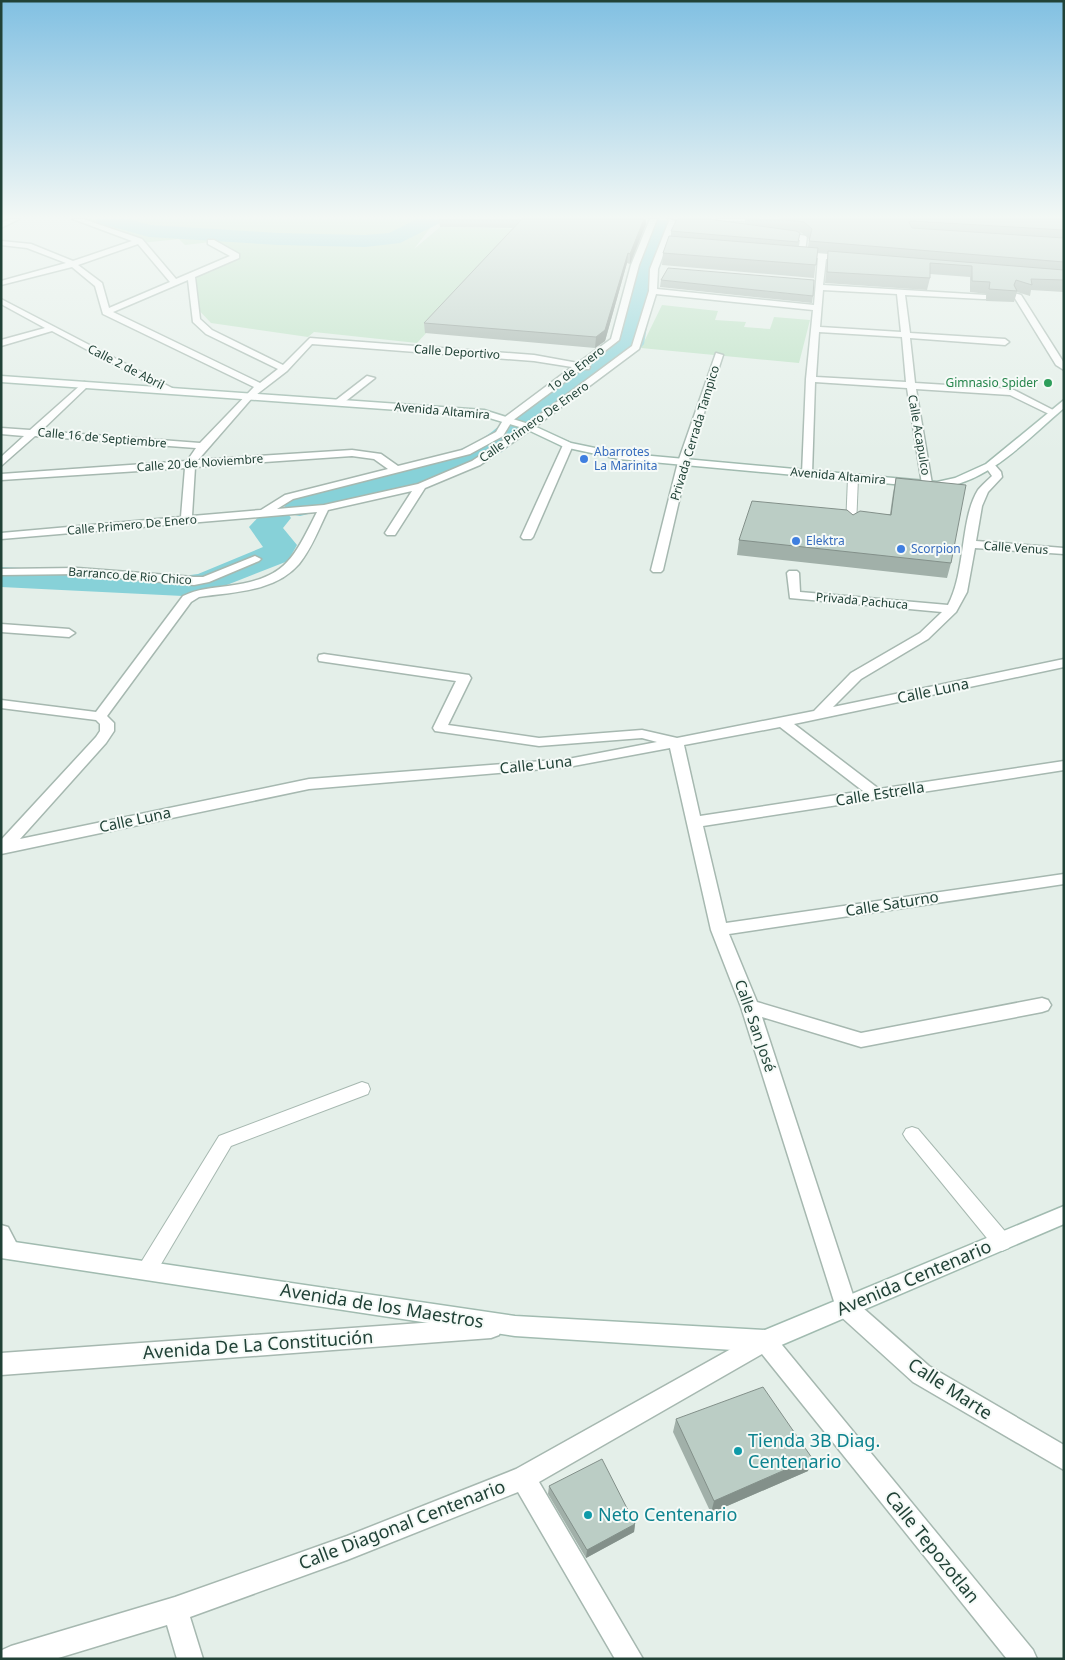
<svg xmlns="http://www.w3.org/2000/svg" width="1065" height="1660" viewBox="0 0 1065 1660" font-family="'Noto Sans',sans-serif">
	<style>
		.green { fill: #bbe1c3 }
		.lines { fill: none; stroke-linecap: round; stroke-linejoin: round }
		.river { fill: #87d1d8; fill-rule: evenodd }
		.lane-casing { stroke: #a6b8b0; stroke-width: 2 }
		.street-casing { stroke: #a6b8b0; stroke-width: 3 }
		.secondary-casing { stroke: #a1bbb0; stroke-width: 3 }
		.lane { fill: #fff; fill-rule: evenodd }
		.street { fill: #fff; fill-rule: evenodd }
		.secondary { fill: #fff; fill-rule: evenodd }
		.wall { fill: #a1b0a9; fill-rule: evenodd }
		.shaded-wall { fill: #83908a }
		.building { fill: #bbcdc5; stroke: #83908a }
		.leisure-dot { fill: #2e9e5b; stroke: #f5faf7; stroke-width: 2 }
		.shop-dot { fill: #3f7fe0; stroke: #f5faf7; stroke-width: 2 }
		.culture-dot { fill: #0f9aa8; stroke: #f5faf7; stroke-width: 2 }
		.labels { text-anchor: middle; stroke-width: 4; stroke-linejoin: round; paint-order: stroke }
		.far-street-label { font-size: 12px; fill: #214237; stroke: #f5faf7 }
		.far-leisure-label { font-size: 12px; fill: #27864d; stroke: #f5faf7; text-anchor: end }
		.far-shop-label { font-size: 12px; fill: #366cbe; stroke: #f5faf7; text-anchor: start }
		.street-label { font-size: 15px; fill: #214237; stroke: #f5faf7 }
		.near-street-label { font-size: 18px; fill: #214237; stroke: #f5faf7 }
		.near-culture-label { font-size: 18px; fill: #0d838f; stroke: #f5faf7; text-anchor: start }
	</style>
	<rect width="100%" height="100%" fill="#e4efe9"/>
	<g class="green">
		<polygon points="76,219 441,219 431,227 414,249 440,227 522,229 417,343 314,332 308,337 211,323 194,305 191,276 235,256 211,242 185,245 179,239 141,243"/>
		<polygon points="662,305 718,311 715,320 746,322 744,327 770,329 774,317 810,320 799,363 641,348"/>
	</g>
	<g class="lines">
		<g class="river">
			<polygon points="95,219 129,219 150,225 279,233 365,235 389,233 417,219 443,219 440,223 400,243 365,247 279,245 149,237 98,223"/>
			<path d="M 654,219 L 673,221 L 657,269 L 644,344 L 640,349 L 534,423 C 523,435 508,449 493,457 C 432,485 365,500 300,516 L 289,514 L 284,507 L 289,500 C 350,485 414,471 472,444 C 488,437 503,423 514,411 L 619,341 L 635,269 Z"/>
			<polygon points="275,508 286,511 291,518 283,528 297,545 288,561 204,594 183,596 1,587 1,567 183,576 198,574 263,547 249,527 264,511"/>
		</g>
		<defs>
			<g id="lane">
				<polygon points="853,475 858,478 856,526 851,529 846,526 848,478"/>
				<polygon points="362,1082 368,1084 370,1089 368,1094 231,1146 154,1276 147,1279 140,1276 137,1270 140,1264 219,1136"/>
				<polygon points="912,1127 918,1129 1009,1236 1011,1242 1009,1248 1002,1251 995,1248 906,1139 903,1134 906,1129"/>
			</g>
			<g id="street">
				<polygon points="10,219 19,219 1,228 1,223"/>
				<path d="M 73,219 L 83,219 L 142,239 L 176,279 L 230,256 L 208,244 L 208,240 L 214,240 L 239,254 L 239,258 L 195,277 L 200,319 L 212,330 L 283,365 L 310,338 L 534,355 L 578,363 L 611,339 L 631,265 L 650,219 L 657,219 L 639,265 L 619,340 L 587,365 L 590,367 L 589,369 L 582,369 L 512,421 L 503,436 L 470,454 L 293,499 L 277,509 L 324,505 L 418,484 L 472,461 L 526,425 L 632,346 L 649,291 L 650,269 L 669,221 L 668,219 L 676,221 L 658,269 L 657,289 L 814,305 L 818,258 L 793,256 L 793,252 L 798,252 L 800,240 L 777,236 L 780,232 L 807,236 L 805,252 L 851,256 L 851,260 L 848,260 L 826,259 L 823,285 L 986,295 L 986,299 L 983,299 L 905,295 L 910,333 L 1005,339 L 1009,342 L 1005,345 L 910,338 L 915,383 L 1012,389 L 1057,412 L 1049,414 L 1010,395 L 916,389 L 932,484 L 927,487 L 922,484 L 907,388 L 815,382 L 812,474 L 807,477 L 802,474 L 806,379 L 813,310 L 656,294 L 639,349 L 532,429 L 480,465 L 425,488 L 395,535 L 387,535 L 385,533 L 412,491 L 328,510 C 319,528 312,548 299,564 C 275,592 233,592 199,597 L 191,602 L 107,716 L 114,723 L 114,731 L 106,743 L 20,839 L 309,779 L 568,759 L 657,742 L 642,738 L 539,746 L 435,731 L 433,728 L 456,681 L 319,661 L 318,658 L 319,655 L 324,654 L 469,675 L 471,678 L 448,725 L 539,738 L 642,730 L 677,738 L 814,711 L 851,673 L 920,633 L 942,612 L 790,598 L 787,573 L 789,571 L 797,571 L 799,573 L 800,592 L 948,605 C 966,571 960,519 978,490 C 982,485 987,481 992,476 L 985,466 L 994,464 L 1001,472 L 1002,477 L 988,492 L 982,506 L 976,541 L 1064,548 L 1064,554 L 975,548 L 967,592 L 956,612 L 928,639 L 861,679 L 833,707 L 1064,659 L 1064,667 L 794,724 L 879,789 L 1064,761 L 1064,770 L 703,826 L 726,923 L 1064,874 L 1064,884 L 729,934 L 757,1002 L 861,1033 L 1042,998 L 1048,1000 L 1051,1005 L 1048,1010 L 1042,1012 L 861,1047 L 762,1017 L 855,1301 L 929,1366 L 1064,1445 L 1064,1470 L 913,1382 L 838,1314 L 741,1007 L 711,930 L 670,748 L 568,767 L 309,789 L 1,854 L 1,840 L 96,737 L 100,731 L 100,724 L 96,720 L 1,708 L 1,700 L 96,712 L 183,596 C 197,589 212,588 228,586 C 286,578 292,561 317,512 L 1,539 L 1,533 L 181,517 L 185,468 L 1,480 L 1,474 L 187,461 L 196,448 L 35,436 L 1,466 L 1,457 L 24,436 L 1,434 L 1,428 L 30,430 L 84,382 L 87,383 L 87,387 L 41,431 L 200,443 L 254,387 L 103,314 L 95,286 L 72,267 L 1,285 L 1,281 L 66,263 L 27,248 L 1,245 L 1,241 L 31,244 L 73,261 L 132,241 ZM 138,244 L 170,282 L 109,308 L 102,283 L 78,265 ZM 188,280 L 193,322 L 206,334 L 278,369 L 260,383 L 113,312 ZM 823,290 L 897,294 L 901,332 L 820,327 ZM 819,332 L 902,337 L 906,382 L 816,377 ZM 312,344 L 534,361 L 572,367 L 505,417 L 496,432 L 462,450 L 398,466 L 381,454 L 352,450 L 198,460 L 252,398 L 287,371 ZM 352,456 L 374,459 L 388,469 L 285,495 L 261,510 L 192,516 L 195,467 ZM 780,727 L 863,791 L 700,816 L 684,745 Z"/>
				<polygon points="717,219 758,219 755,221 720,221"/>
				<polygon points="1014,293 1021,295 1064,363 1064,370 1056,365 1013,295"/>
				<polygon points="1,299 174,389 176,391 168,393 52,331 1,346 1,340 45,328 1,304"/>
				<polygon points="716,353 723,355 688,462 663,570 661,572 653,572 651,570 678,462"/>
				<polygon points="367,376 375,378 342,404 336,404 336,400"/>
				<polygon points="568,442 573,445 533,537 531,539 523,539 521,537 563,445"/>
				<polygon points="255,556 261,559 259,561 209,582 194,585 77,574 1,575 1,569 77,568 194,577 203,577"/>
				<polygon points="1,624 69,629 75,633 69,637 1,632"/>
				<polygon points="1,1225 8,1227 20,1250 17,1257 10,1259 1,1254"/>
				<polygon points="491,1318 499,1321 502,1328 499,1335 491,1338 1,1375 1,1353"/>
				<polygon points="765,1330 773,1334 1033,1650 1037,1659 1007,1659 762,1354 539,1482 643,1659 615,1659 518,1492 347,1560 190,1617 203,1659 177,1659 167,1625 55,1659 1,1659 2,1650 11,1646 175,1597 347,1536 516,1469"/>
			</g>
			<g id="secondary">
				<path d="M 1,376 L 484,410 L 532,425 L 571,443 L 619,453 L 937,482 L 955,478 L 986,464 L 1064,400 L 1064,408 C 1026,440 989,483 937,488 L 619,459 L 564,447 L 526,429 L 483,416 L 1,382 Z"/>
				<polygon points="1064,1206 1064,1224 765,1352 515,1336 1,1258 1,1240 515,1316 765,1330"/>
			</g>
		</defs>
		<use href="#lane" class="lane-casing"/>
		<use href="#street" class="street-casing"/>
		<use href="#secondary" class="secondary-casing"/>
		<use href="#lane" class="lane"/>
		<use href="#street" class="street"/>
		<use href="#secondary" class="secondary"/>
	</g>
	<g class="wall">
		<polygon points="439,219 646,219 646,224 630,264 627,263 605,341 595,348 425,333 424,323 513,228 440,227"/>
		<path d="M 745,219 L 1064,219 L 1064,292 L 1031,290 L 1030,296 L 1017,292 L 1014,302 L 986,301 L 987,294 L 970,292 L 970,277 L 930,274 L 930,278 L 927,290 L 825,283 L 828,253 L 817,252 L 814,278 L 662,265 L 663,253 L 671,237 L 671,231 L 745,224 ZM 798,232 L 802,233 L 809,239 L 808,247 L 798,246 L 799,243 Z"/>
		<polygon points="661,280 813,296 812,303 660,287"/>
		<polygon points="896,478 951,563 947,578 737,555 739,540 853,515 890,514 893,493"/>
		<polygon points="676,1419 808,1471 711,1513 673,1432"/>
		<polygon points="549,1486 635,1524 634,1532 586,1558 548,1494"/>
	</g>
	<g class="shaded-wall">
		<polygon points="644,219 646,219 646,224 630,264 630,254"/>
		<polygon points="628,253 627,263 605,341 595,348 596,337"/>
		<polygon points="812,1458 808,1471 711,1513 714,1501"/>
		<polygon points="635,1524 634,1532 586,1558 587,1550"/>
	</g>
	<g class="building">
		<polygon points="522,219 644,219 630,254 628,253 605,330 596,337 424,323"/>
		<polygon points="677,219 709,219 796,231 800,233 798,242 671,231"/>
		<polygon points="781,219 1062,219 1064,221 1064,230 911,221 909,222 912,228 1064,238 1064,262 809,241 812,229 804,222"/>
		<polygon points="669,236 818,248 816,265 663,253"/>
		<polygon points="828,251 1064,270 1064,280 1031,279 1032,285 1016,280 1014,285 1017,291 989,289 990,282 972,281 972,266 930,263 930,278 827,272"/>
		<polygon points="668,268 814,280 813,296 661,280"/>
		<polygon points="896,478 966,485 951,563 739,540 752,501 847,510 853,515 860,511 891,515"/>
		<polygon points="763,1387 812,1458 714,1501 676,1419"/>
		<polygon points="602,1459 635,1524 587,1550 549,1486"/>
	</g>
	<linearGradient id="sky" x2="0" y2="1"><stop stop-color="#81c0e2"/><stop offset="0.48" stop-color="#f3f8f5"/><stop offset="1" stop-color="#f3f8f5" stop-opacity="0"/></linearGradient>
	<rect width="1065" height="452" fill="url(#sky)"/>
	<circle class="leisure-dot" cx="1048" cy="383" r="5"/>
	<g class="shop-dot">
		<circle cx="584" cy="459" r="5"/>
		<circle cx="796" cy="541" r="5"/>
		<circle cx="901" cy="549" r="5"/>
	</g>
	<g class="culture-dot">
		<circle cx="738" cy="1451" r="5"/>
		<circle cx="588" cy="1515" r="5"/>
	</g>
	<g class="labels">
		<g class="far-street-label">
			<text transform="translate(457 352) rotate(4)" y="4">Calle Deportivo</text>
			<text transform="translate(126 367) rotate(27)" y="4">Calle 2 de Abril</text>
			<text transform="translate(576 369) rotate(-37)" y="4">1o de Enero</text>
			<text transform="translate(442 411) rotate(5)" y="4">Avenida Altamira</text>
			<text transform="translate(534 422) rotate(-35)" y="4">Calle Primero De Enero</text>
			<text transform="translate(695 433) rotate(-73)" y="4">Privada Cerrada Tampico</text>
			<text transform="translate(919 435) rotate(80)" y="4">Calle Acapulco</text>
			<text transform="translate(102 438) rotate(5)" y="4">Calle 16 de Septiembre</text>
			<text transform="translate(200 463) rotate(-4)" y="4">Calle 20 de Noviembre</text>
			<text transform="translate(838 476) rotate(5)" y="4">Avenida Altamira</text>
			<text transform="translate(132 525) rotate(-5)" y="4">Calle Primero De Enero</text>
			<text transform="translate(1016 548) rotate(4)" y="4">Calle Venus</text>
			<text transform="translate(130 576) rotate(4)" y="4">Barranco de Rio Chico</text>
			<text transform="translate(862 601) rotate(5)" y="4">Privada Pachuca</text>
		</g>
		<g class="far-leisure-label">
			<text x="1038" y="387">Gimnasio Spider</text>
		</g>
		<g class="far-shop-label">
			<text x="594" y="456">Abarrotes<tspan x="594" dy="14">La Marinita</tspan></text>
			<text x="806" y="545">Elektra</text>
			<text x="911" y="553">Scorpion</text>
		</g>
		<g class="street-label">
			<text transform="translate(933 691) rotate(-12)" y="5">Calle Luna</text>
			<text transform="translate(536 765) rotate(-6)" y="5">Calle Luna</text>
			<text transform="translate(880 794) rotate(-9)" y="5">Calle Estrella</text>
			<text transform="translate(135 820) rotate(-12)" y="5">Calle Luna</text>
			<text transform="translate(892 904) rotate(-9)" y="5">Calle Saturno</text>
			<text transform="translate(755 1026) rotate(71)" y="5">Calle San José</text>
		</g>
		<g class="near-street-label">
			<text transform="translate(914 1278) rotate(-23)" y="6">Avenida Centenario</text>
			<text transform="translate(382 1306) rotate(9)" y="6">Avenida de los Maestros</text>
			<text transform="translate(258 1345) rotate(-4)" y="6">Avenida De La Constitución</text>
			<text transform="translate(950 1389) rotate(33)" y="6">Calle Marte</text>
			<text transform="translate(402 1525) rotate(-21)" y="6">Calle Diagonal Centenario</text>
			<text transform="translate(932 1547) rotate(51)" y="6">Calle Tepozotlan</text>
		</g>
		<g class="near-culture-label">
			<text x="748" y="1447">Tienda 3B Diag.<tspan x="748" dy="21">Centenario</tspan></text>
			<text x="598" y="1521">Neto Centenario</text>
		</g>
	</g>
	<rect width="1065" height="1660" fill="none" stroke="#214237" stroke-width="5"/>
</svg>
